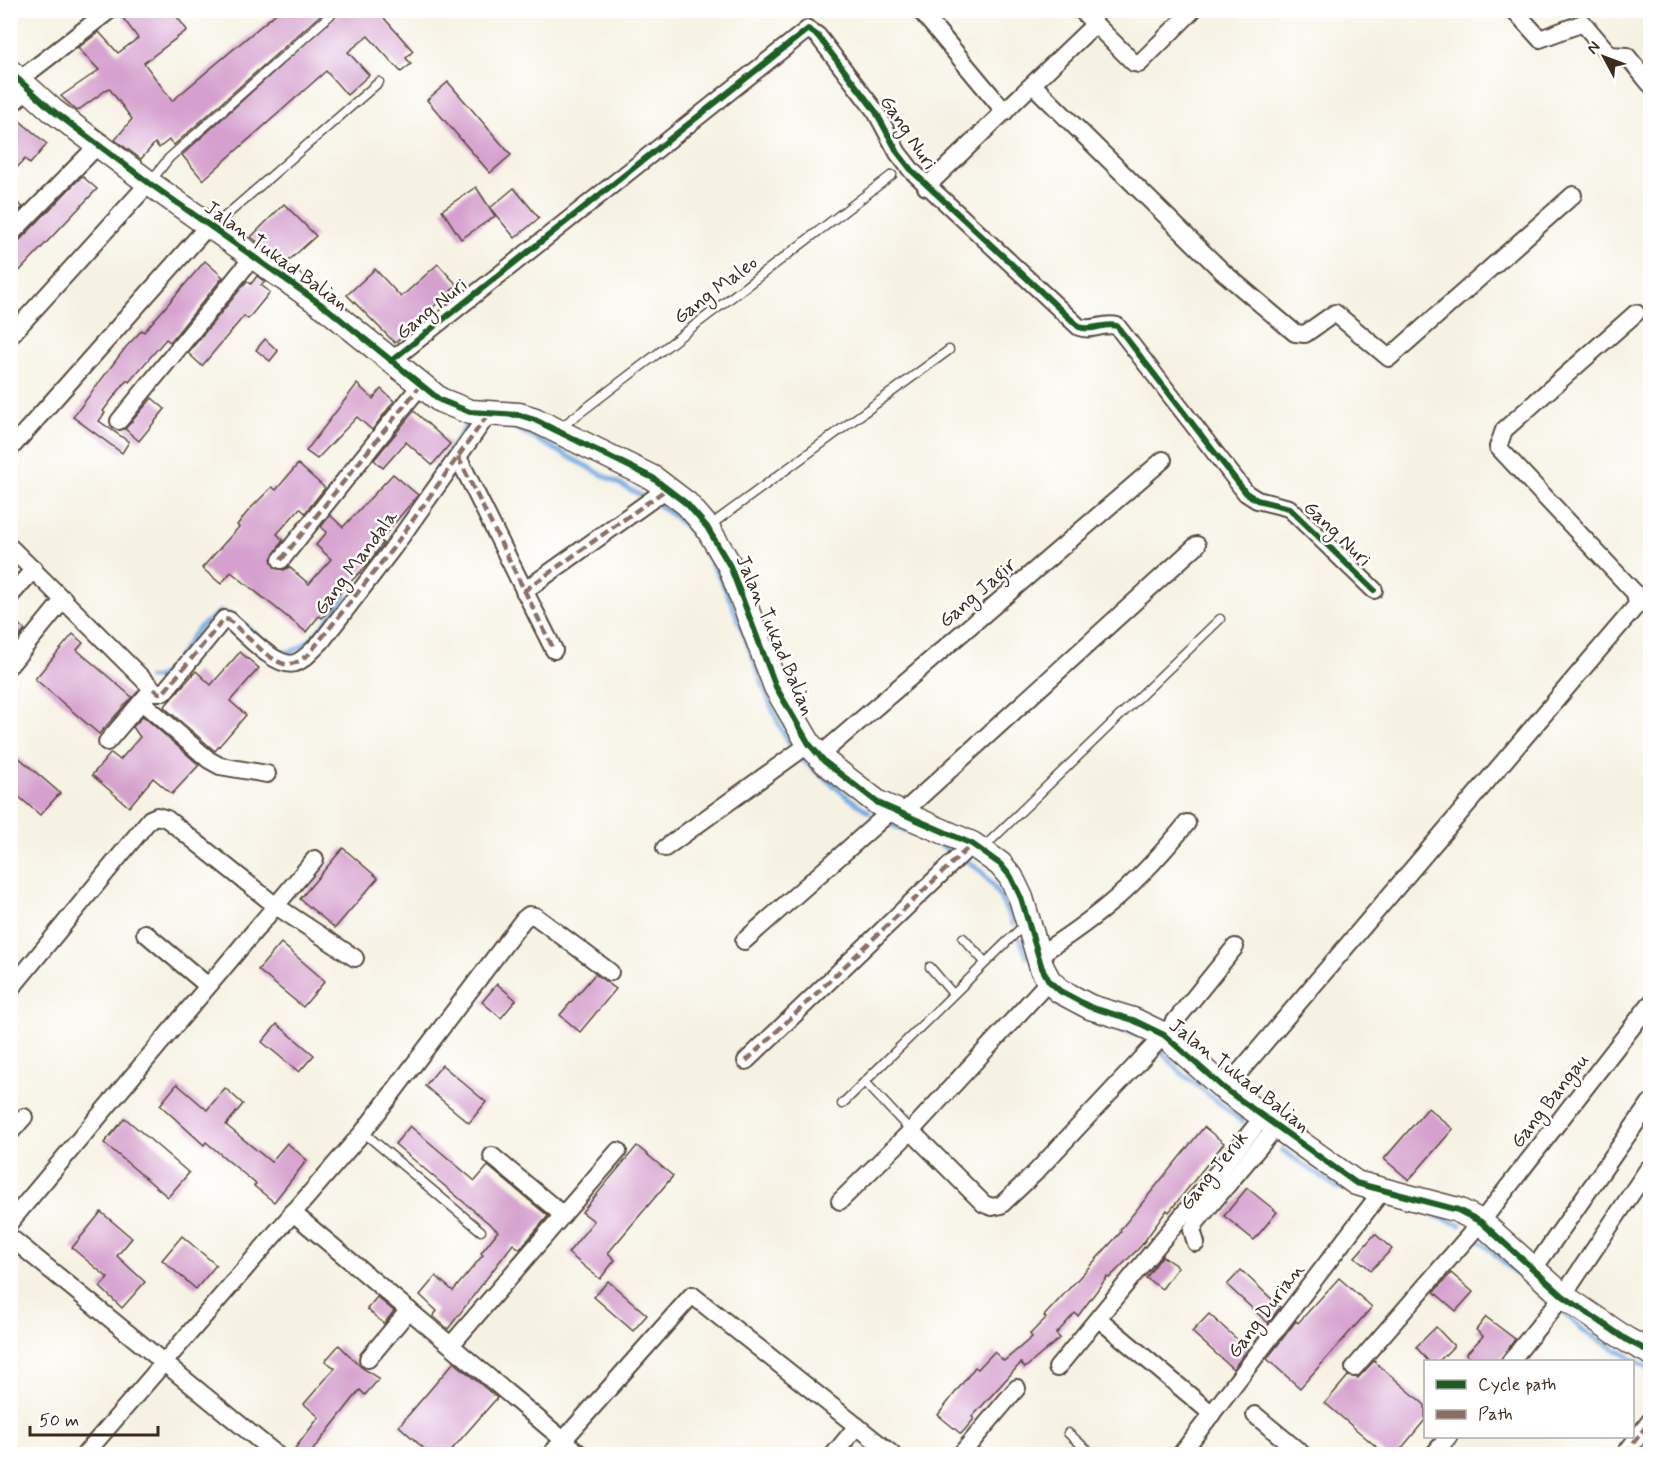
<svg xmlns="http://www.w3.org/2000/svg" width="1661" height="1465" viewBox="0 0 1661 1465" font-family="Mynerve,sans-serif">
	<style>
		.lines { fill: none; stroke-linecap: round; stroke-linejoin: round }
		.stream { stroke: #74ace4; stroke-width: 5 }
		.building { fill: #d5a0ce }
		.lane-casing { stroke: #57483c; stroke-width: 11 }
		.street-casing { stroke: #57483c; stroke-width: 20 }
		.secondary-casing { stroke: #57483c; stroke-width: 27 }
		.lane { stroke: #fff; stroke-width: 8 }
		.street { stroke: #fff; stroke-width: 16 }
		.secondary { stroke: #fff; stroke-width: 24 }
		.quiet { stroke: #8d6e63; stroke-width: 4.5; stroke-dasharray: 9 4.5; stroke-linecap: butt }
		.cycleway-casing { stroke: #fff; stroke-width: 10 }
		.cycleway { stroke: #1b5e20; stroke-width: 6 }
		.labels { text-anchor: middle; stroke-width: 5; stroke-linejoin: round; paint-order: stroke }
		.street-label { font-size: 20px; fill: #3b2a1e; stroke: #fff }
	</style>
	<rect width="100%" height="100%" fill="#fff"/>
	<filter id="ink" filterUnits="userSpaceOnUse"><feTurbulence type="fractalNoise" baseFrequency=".0167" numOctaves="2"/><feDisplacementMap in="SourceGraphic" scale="12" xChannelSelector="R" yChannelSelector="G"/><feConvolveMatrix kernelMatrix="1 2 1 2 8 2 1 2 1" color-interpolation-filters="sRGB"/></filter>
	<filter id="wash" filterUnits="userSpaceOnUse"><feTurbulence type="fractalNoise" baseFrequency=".008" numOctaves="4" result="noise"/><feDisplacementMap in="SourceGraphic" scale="24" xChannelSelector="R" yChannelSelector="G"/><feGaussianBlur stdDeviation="1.35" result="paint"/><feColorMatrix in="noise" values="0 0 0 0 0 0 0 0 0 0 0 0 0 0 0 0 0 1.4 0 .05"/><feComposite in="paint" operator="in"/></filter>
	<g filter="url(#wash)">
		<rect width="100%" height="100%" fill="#f6f2e3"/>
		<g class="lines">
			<g class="stream">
				<polyline points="506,423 640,495"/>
				<polyline points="419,497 470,420"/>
				<path d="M 658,505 C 731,548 749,672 789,744"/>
				<polyline points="241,622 264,641"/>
				<path d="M 276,650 C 302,663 332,613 346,596"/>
				<path d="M 148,678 C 170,682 185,642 198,629 C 205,622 213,617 221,611 L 228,614"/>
				<polyline points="802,759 846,796 869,812"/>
				<polyline points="886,823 929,839 955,853"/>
				<path d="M 965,860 C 991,874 1001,899 1013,924"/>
				<polyline points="1020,939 1027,957"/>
				<polyline points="1050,998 1058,1005 1089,1019"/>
				<polyline points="1098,1022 1138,1035"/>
				<polyline points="1161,1051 1178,1070 1243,1122"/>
				<polyline points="1282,1150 1336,1187 1349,1191"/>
				<polyline points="1435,1216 1460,1225"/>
				<polyline points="1481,1242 1545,1299"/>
				<polyline points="1563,1312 1585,1332 1650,1369"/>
			</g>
		</g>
		<g id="blocks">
			<g class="building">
				<polygon points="120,10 172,10 187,30 144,63 172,101 280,10 326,10 174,145 169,140 159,148 155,143 141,159 115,140 132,119 109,88 77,111 61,96 99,70 78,48 99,32 118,53 138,38 120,14"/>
				<polygon points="342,10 393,10 384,18 413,51 406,58 411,64 401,72 368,36 348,52 369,75 347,95 326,71 203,180 182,155"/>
				<polygon points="448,82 511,155 490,173 427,100"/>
				<polygon points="10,116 14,116 47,144 30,164 25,159 10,175"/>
				<polygon points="82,176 97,189 10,281 10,245 18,242"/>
				<polygon points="476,187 495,216 461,239 442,210"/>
				<polygon points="514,188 539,218 515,238 490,208"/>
				<polygon points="10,197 23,207 10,219"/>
				<polygon points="284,204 316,236 286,263 251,237"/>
				<polygon points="205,261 223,277 170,342 166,339 129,382 127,380 103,411 105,413 99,421 129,442 122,453 73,417 126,347 142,330 144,332"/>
				<polygon points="438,264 457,285 395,343 347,295 375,269 401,297"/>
				<polygon points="257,276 265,282 261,285 270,292 248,319 244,316 202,366 188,353 247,281 251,284"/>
				<polygon points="265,339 278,351 270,361 256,350"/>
				<polygon points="357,384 373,399 381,389 394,401 372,430 357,417 317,459 306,451"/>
				<polygon points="152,398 165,409 139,441 125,429"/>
				<polygon points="414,411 450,444 432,465 406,442 383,468 374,460"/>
				<polygon points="298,464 325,488 305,513 300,508 277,534 283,540 271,559 275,568 284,570 289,567 309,584 331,559 316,545 327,532 321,527 330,515 343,527 393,474 418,495 380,540 383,543 367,565 328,605 331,608 322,618 319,616 306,632 231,572 221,584 202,568 239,527 237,525 249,510 272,487 276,490"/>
				<polygon points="10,617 25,630 10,648"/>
				<polygon points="73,634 83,643 77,650 132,697 99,734 35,679"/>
				<polygon points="240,652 259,668 230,701 246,715 215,751 164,707 196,671 211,685"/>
				<polygon points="143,716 199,765 172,794 153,778 129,807 92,775 111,753 120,760 140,737 133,727"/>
				<polygon points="10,750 60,793 40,815 10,789"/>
				<polygon points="343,848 378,878 335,928 300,899"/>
				<polygon points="281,943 325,981 303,1007 258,970"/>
				<polygon points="595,974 616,989 580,1032 560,1015"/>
				<polygon points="497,984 516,1000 501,1018 482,1002"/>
				<polygon points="277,1024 314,1055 299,1072 262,1042"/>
				<polygon points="442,1065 486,1102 469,1123 425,1086"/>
				<polygon points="177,1084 207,1110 225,1088 243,1104 226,1125 271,1162 287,1143 307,1160 274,1202 254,1186 256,1184 206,1142 204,1145 160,1105"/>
				<polygon points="1428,1108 1453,1129 1409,1180 1384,1159"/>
				<polygon points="125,1118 189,1173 168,1197 104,1143"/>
				<polygon points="410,1126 475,1181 488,1166 548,1216 520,1249 513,1244 448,1329 433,1316 437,1311 420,1295 436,1276 453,1291 483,1255 481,1253 498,1231 395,1144"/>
				<polygon points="1204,1127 1224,1143 1169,1212 1167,1210 1141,1246 1109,1278 1107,1277 1078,1316 1075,1313 1056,1334 1060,1338 1025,1368 1021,1363 972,1417 974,1419 961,1434 938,1415 975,1367 978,1369 994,1352 1004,1361 1032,1337 1030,1334 1046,1318 1044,1316 1121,1232 1120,1230"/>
				<polygon points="637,1146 673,1176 608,1253 615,1260 600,1279 568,1253 594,1221 582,1212"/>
				<polygon points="1247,1188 1277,1212 1254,1240 1224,1216"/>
				<polygon points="101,1212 132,1238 117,1256 145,1282 122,1308 100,1287 108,1278 72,1248"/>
				<polygon points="1375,1234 1392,1249 1371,1270 1355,1257"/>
				<polygon points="182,1236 216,1265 196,1289 162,1260"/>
				<polygon points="1162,1256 1178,1267 1162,1289 1146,1278"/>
				<polygon points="1241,1270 1280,1307 1268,1323 1227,1285"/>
				<polygon points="1451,1273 1473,1292 1456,1311 1434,1292"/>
				<polygon points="1339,1278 1372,1307 1300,1388 1267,1359 1296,1321 1298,1323"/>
				<polygon points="608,1281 647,1315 633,1331 594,1297"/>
				<polygon points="377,1297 394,1311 384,1324 367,1309"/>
				<polygon points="1209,1314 1248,1349 1233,1369 1192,1332"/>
				<polygon points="1486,1317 1515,1339 1499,1362 1474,1362 1466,1354 1483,1336 1476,1330"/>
				<polygon points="1436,1327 1454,1346 1438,1362 1429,1362 1416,1347"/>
				<polygon points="339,1345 361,1367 379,1379 365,1395 360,1390 309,1455 290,1455 319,1417 304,1404 335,1368 325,1361"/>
				<polygon points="1374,1361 1425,1405 1425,1420 1396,1455 1386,1455 1325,1403 1348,1376 1358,1378"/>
				<polygon points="454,1362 497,1398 447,1455 431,1455 399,1426"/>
			</g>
		</g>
	</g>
	<g filter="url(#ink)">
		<use href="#blocks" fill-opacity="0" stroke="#57483c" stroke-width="1.5"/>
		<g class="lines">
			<defs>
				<g id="lane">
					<polyline points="151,181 169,158 336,10"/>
					<polyline points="214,226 379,82"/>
					<polyline points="560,428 892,175"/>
					<polyline points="708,527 949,350"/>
					<polyline points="982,849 1220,619"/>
					<polyline points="963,938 985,962"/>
					<polyline points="930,967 953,994"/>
					<polyline points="865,1082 911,1131"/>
					<polyline points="842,1104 1025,924"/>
					<polyline points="363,1132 481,1231"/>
					<polyline points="1068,1433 1092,1454"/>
				</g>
				<g id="street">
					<polyline points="920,10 1005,112"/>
					<polyline points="1081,10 1134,63 1139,64 1193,10"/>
					<polyline points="1514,10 1540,39 1583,23 1610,55 1627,56 1650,84"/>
					<polyline points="19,80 110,10"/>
					<polyline points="1033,85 1223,272 1295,333 1305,334 1335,313 1389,358 1573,195"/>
					<polyline points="10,106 28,89"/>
					<polyline points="926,187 1095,24"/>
					<polyline points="10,235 98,145"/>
					<polyline points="10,336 149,183"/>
					<path d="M 391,361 L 808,29 L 818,36 L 876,112 L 898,153 L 912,171 L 1079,327 C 1092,332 1104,322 1117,326 L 1246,493 L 1257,500 L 1289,508 L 1374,590"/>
					<polyline points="119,421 253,257"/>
					<polyline points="10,449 208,226"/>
					<polyline points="458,457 554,650"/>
					<path d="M 10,547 L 156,692 L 164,692 L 224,619 L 229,620 C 243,632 276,669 295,663 C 305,660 313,649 321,642 L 393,548 L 489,413"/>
					<polyline points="281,560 420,386"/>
					<polyline points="524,591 668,488"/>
					<polyline points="10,596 34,569"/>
					<polyline points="10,665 64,599"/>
					<polyline points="142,702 209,760 220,766 267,774"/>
					<polyline points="107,742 148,694"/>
					<polyline points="819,756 1163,460"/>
					<polyline points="900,815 1197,545"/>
					<polyline points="665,848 809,744"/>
					<polyline points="145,933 208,986"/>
					<polyline points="744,941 891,811"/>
					<path d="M 1037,956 C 1102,915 1139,882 1187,823"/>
					<polyline points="10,990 150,819 157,816 167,819 276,906 355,958"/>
					<polyline points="746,1061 972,844"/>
					<polyline points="1225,1089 1637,605 1635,593 1498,447 1504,430 1636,313"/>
					<polyline points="911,1131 984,1204 992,1207 1001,1205 1034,1174 1164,1035 1235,947"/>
					<polyline points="10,1133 24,1117"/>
					<polyline points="492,1156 563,1215"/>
					<polyline points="840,1201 911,1131 1049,981"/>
					<polyline points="292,1212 580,1454"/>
					<polyline points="10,1222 315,859"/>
					<polyline points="10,1237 276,1454"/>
					<polyline points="1196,1243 1192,1230 1197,1221 1276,1127"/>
					<polyline points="1533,1270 1650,1103"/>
					<polyline points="1099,1319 1212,1414"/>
					<polyline points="451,1345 618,1151"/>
					<polyline points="368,1359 409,1310"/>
					<polyline points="1510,1362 1563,1296 1648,1169"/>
					<polyline points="1057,1368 1263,1117"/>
					<polyline points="1354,1368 1481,1222 1650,1004"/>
					<polyline points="1255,1415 1302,1454"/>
					<polyline points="85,1454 363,1132 523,920 529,915 535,916 610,972"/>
					<polyline points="551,1454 692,1295 892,1454"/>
					<polyline points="834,1454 857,1426"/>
					<polyline points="961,1454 1017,1388"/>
					<polyline points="1181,1454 1382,1191"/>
					<polyline points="1434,1454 1449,1436"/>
					<polyline points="1625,1454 1650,1421"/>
				</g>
				<polyline id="secondary" points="10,72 52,110 149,183 329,310 440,400 470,412 519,415 535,420 653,478 687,504 707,527 730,566 776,687 809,744 825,762 878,803 972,844 1000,864 1011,877 1021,898 1042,968 1049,981 1060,991 1090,1007 1133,1020 1164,1035 1225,1089 1356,1183 1458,1210 1481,1222 1563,1296 1627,1340 1650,1352"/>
			</defs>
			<use href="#lane" class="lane-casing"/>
			<use href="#street" class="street-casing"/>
			<use href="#secondary" class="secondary-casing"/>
			<use href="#lane" class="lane"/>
			<use href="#street" class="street"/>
			<use href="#secondary" class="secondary"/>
			<g class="quiet">
				<polyline points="458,457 554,650"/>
				<polyline points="281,560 420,386"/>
				<polyline points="524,591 668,488"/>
				<path d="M 153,689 L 159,693 L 164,692 L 224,619 L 229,620 C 241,630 269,661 284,664 C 294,666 302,659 309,654 L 393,548 L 489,413"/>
				<polyline points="746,1061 972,844"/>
				<polyline points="1625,1454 1650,1421"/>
			</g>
			<defs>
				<g id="cycleway">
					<polyline points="10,72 52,110 149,183 329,310 440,400 470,412 519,415 535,420 653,478 687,504 707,527 730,566 776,687 809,744 825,762 878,803 972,844 1000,864 1011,877 1021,898 1042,968 1049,981 1060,991 1090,1007 1133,1020 1164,1035 1225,1089 1356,1183 1458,1210 1481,1222 1563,1296 1627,1340 1650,1352"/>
					<path d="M 391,361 L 808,29 L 818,36 L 876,112 L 898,153 L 912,171 L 1079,327 C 1092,332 1104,322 1117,326 L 1246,493 L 1257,500 L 1289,508 L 1374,590"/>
				</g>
			</defs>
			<use href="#cycleway" class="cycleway-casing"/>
			<use href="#cycleway" class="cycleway"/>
		</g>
	</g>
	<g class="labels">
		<g class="street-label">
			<text transform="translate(909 132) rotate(56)" y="7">Gang Nuri</text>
			<text transform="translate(277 255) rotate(36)" y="7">Jalan Tukad Balian</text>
			<text transform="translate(715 289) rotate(-37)" y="7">Gang Maleo</text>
			<text transform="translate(431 308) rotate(-39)" y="7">Gang Nuri</text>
			<text transform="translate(1338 533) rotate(44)" y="7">Gang Nuri</text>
			<text transform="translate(355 562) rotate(-53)" y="7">Gang Mandala</text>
			<text transform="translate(977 592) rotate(-41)" y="7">Gang Jagir</text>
			<text transform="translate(776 635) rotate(67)" y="7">Jalan Tukad Balian</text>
			<text transform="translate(1240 1075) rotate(38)" y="7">Jalan Tukad Balian</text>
			<text transform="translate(1549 1100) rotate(-52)" y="7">Gang Bangau</text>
			<text transform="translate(1213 1170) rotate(-51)" y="7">Gang Jeruk</text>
			<text transform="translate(1265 1310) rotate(-53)" y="7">Gang Durian</text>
		</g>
	</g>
	<rect width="1661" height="1465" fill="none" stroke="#fff" stroke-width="36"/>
	<rect x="1424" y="1360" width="210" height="78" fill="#ffffff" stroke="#b1aaa5" stroke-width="1.5"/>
	<rect x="1436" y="1380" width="30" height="9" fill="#1b5e20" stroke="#b1aaa5" stroke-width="1.5"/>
	<text x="1478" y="1390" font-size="18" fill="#3b2a1e">Cycle path</text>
	<rect x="1436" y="1410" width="30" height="9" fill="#8d6e63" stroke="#b1aaa5" stroke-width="1.5"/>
	<text x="1478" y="1420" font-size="18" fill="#3b2a1e">Path</text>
	<g transform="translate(1604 57) rotate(311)" stroke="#ffffff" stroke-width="4.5" paint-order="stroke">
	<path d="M0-4.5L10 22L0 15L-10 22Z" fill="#3b2a1e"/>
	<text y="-9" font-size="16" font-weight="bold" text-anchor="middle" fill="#3b2a1e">N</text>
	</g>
	<path d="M30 1426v9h128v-9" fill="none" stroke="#3b2a1e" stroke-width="3"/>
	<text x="39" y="1426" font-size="18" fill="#3b2a1e" stroke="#ffffff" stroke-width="4.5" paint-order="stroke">50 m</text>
</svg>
